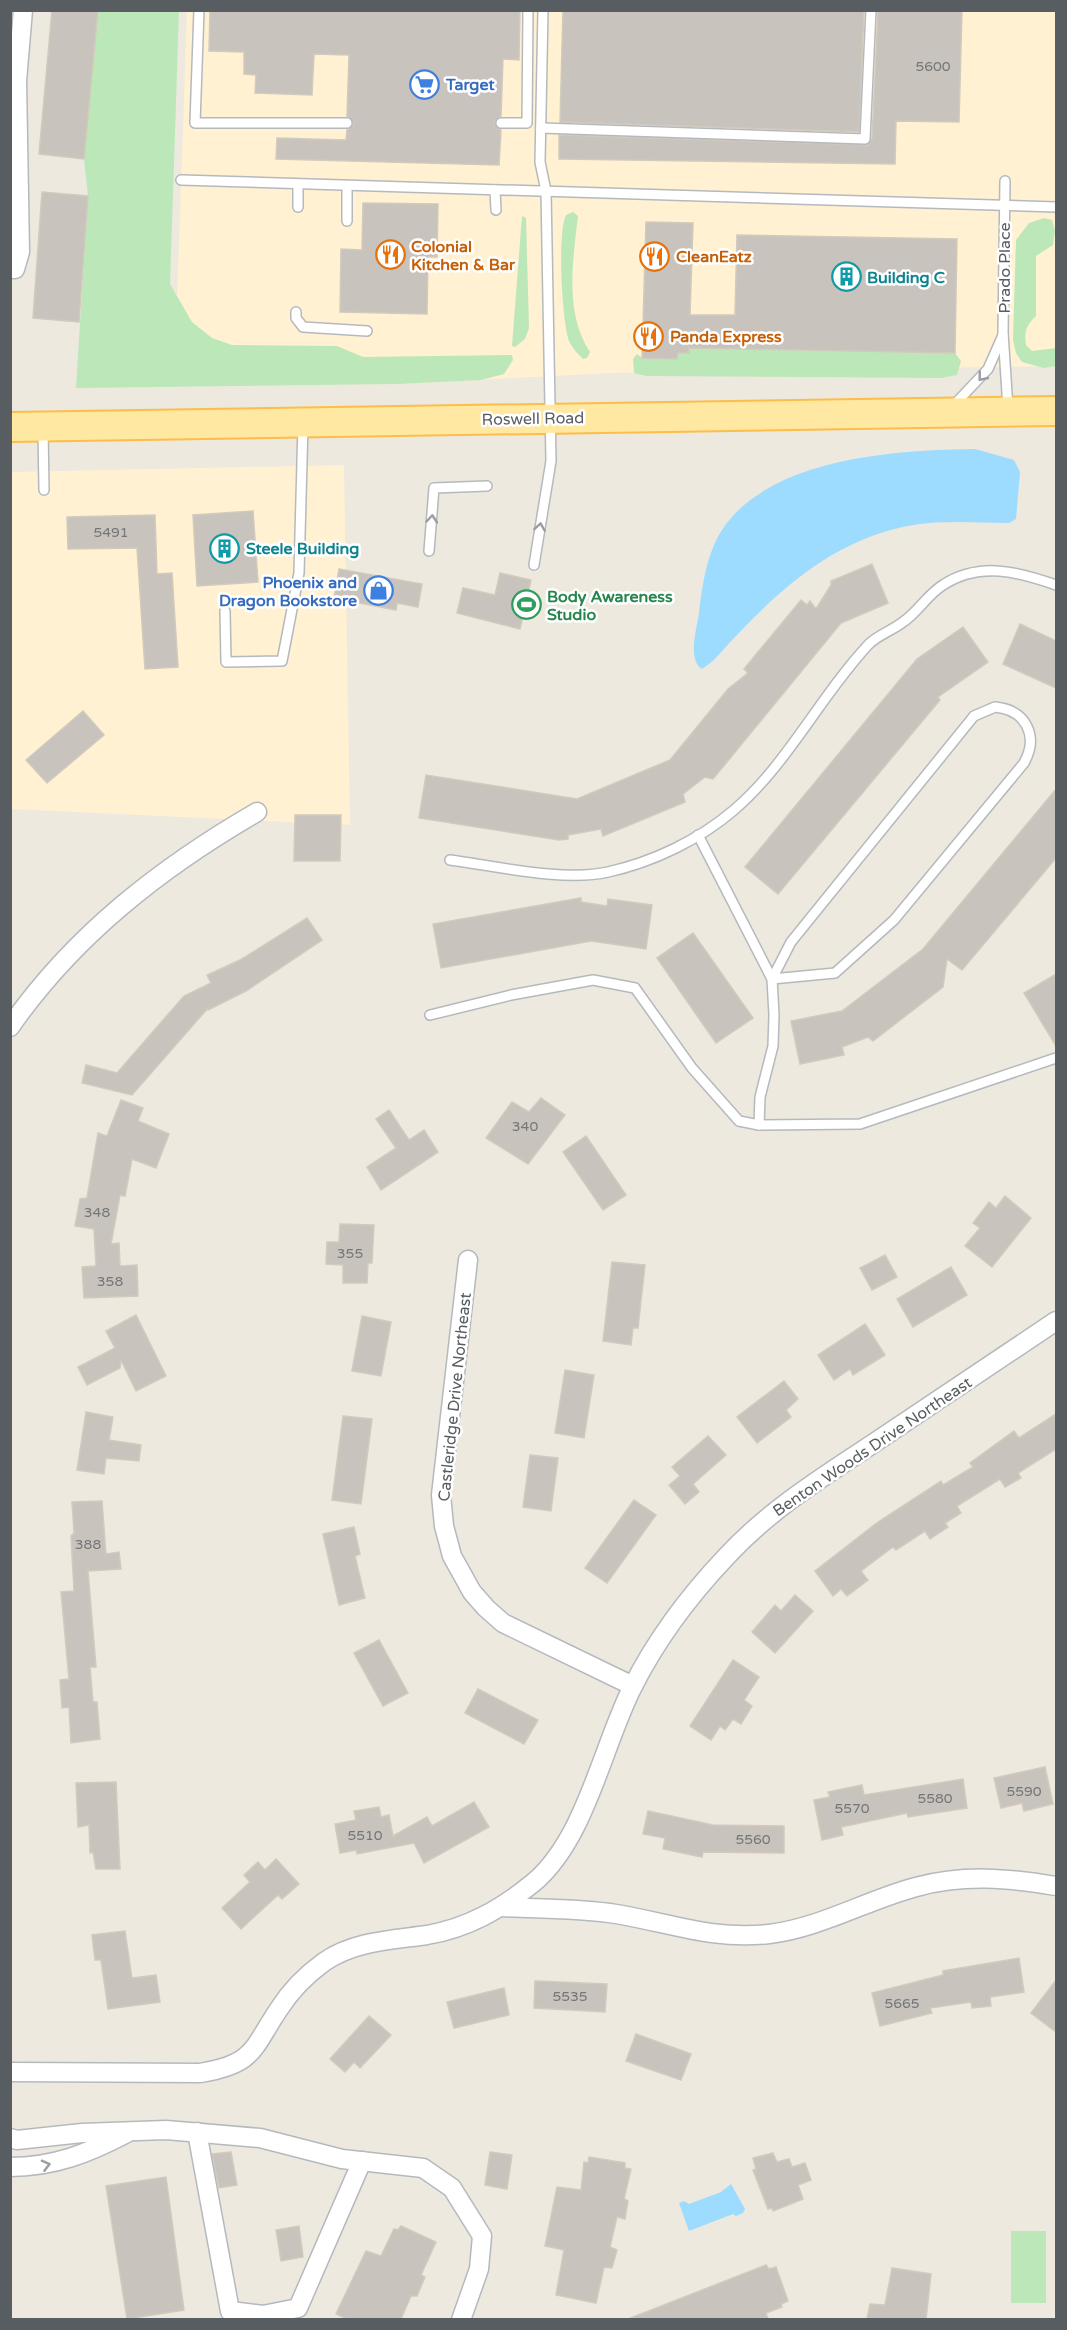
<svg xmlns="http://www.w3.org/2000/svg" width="1067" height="2330" viewBox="0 0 1067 2330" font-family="'Varela Round',sans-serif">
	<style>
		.commercial { fill: #fff1d2 }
		.green { fill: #bce7b9 }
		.water { fill: #9ddbff }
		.building { fill: #c8c3bc; stroke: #d2cabd; stroke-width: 1.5 }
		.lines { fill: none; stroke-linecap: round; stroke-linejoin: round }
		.service-casing { stroke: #b5b9be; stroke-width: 12 }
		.minor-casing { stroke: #b5b9be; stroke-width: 21 }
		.primary-casing { stroke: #fdbd49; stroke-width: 32 }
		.service { stroke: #fff; stroke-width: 9 }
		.minor { stroke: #fff; stroke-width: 18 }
		.primary { stroke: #ffe9a2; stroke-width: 28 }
		.oneway { stroke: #9b9ea1 }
		.labels { text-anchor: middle; stroke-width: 5; stroke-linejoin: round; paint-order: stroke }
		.number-label { font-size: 14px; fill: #747678 }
		.shop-label { font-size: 16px; font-weight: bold; fill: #366cbe; stroke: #fff; text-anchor: start }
		.food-label { font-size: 16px; font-weight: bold; fill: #c56008; stroke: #fff; text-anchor: start }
		.street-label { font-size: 16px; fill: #585d62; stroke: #fff }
		.culture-label { font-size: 16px; font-weight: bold; fill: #0d838f; stroke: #fff; text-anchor: start }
		.leisure-label { font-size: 16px; font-weight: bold; fill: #27864d; stroke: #fff; text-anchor: start }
	</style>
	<rect width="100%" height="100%" fill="#ede9df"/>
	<g class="commercial">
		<polygon points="187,11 1056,11 1056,366 612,373 399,384 174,386"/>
		<polygon points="344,465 350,825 11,809 11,472"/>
	</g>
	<g class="green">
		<polygon points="98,11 179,11 170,284 192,322 212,338 232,345 337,346 363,357 512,355 513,360 504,374 481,380 399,384 76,388 88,196 84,159"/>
		<path d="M 573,212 L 578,216 C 573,259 564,313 590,352 L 587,358 L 583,359 C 578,354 572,348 569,341 C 562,322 557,232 566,215 Z"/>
		<polygon points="522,216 526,218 529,328 525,339 515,347 512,346"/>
		<path d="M 1044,218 L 1052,220 L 1055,231 L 1053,245 L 1036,256 L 1036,316 C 1026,326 1024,331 1026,345 L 1032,351 L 1056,348 L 1056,366 L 1044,368 L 1022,362 L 1016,353 L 1013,340 L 1016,240 L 1029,223 Z"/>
		<polygon points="689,348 955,353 961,361 957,375 941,378 646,376 634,373 633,359 637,354 642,358 677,359 678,353 689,353"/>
		<rect x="1011" y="2231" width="35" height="72"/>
	</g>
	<g class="water">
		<path d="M 975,449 L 1014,460 L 1020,472 L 1016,519 L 1009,523 C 978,523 944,520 913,525 C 827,540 769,599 713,661 L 702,669 C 687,660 697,628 699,613 C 702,586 707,553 722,530 C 770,457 897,450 975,449 Z"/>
		<polygon points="731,2184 745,2209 743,2213 736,2216 733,2214 689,2231 679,2203 684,2201 689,2204 721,2192"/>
	</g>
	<g class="building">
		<polygon points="52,10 98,10 84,159 39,154"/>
		<polygon points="210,10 520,10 519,60 503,59 501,116 494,122 501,130 499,165 276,159 277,138 346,140 347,130 354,124 347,116 349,55 314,54 312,95 255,93 256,75 244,74 244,52 209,51"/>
		<polygon points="563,10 864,10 859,132 560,122"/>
		<polygon points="878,10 962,10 959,122 896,121 895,164 559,159 559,135 868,145 872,139"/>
		<polygon points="42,192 88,196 79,322 33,318"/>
		<polygon points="363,203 438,204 437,257 428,257 427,314 340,312 341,249 362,250"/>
		<polygon points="646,222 693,223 690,315 735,315 737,235 957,239 955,353 689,348 689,353 678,353 677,359 642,358"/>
		<polygon points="253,511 258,582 197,586 193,515"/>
		<polygon points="155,515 157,574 172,573 178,667 145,669 137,548 68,549 67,517"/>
		<polygon points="872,564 888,603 841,623 713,779 705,777 683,794 685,802 603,836 601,829 568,835 568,839 559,840 419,818 426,775 577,799 670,760 728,689 748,673 744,669 801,600 807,605 810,601 816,609 831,585 831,581"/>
		<polygon points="339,569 422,584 418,607 397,603 396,610 334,598"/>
		<polygon points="500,573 531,580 520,629 457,613 463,588 495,595"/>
		<polygon points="1020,624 1056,641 1056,688 1003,664"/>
		<polygon points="963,627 988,662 938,697 940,700 778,894 745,867 917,659"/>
		<polygon points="83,711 104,735 47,783 26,760"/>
		<polygon points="1056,789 1056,858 962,970 947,959 943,987 873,1041 868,1037 842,1047 844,1055 800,1064 791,1021 842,1011 923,949"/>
		<polygon points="295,815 341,815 340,861 294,861"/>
		<polygon points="581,898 581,902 607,906 608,899 652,905 646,949 591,941 441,968 433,924"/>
		<polygon points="307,918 322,940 246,991 208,1010 208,1008 132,1095 82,1083 86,1065 117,1073 184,996 211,983 207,975 242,959"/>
		<polygon points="693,933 753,1018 716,1043 657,958"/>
		<polygon points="1056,974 1056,1046 1024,993"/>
		<polygon points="541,1098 565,1115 528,1164 486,1138 512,1102 529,1112"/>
		<polygon points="121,1100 143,1108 138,1121 169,1134 156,1168 132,1159 125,1196 120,1195 111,1244 119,1243 120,1266 137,1265 138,1296 84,1298 82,1267 96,1266 94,1229 75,1226 80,1199 87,1198 98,1133 107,1136"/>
		<polygon points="389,1110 409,1140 424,1130 438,1152 381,1190 367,1167 396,1148 376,1119"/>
		<polygon points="586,1136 626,1195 603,1210 563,1152"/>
		<polygon points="1005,1196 1031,1218 992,1267 965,1246 980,1228 973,1223 989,1202 996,1208"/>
		<polygon points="340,1224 374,1225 372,1263 368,1263 367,1283 343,1283 343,1265 326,1264 327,1242 339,1242"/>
		<polygon points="885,1255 897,1277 872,1290 860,1268"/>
		<polygon points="612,1262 645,1265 638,1328 633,1328 631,1345 603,1341"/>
		<polygon points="951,1267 967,1295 913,1327 897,1299"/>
		<polygon points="136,1315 166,1376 136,1391 121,1360 120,1368 87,1385 78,1367 115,1348 106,1331"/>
		<polygon points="362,1316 391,1322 381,1376 352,1371"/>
		<polygon points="865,1324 885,1355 853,1375 850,1369 834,1380 818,1355"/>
		<polygon points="565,1370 594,1375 584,1438 555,1433"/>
		<polygon points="784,1381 798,1399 786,1410 791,1417 757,1443 737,1417"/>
		<polygon points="86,1412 113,1417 109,1440 141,1445 139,1461 106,1458 104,1474 77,1470"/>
		<polygon points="1056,1414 1056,1449 1018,1473 1021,1478 1005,1487 1000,1479 957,1506 961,1513 945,1523 948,1527 930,1539 925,1531 896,1550 893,1547 861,1571 868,1580 847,1596 841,1589 833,1596 815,1571 878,1522 941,1481 943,1485 973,1467 970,1463 1014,1431 1019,1438"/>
		<polygon points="343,1416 372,1419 361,1504 332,1500"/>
		<polygon points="708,1436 726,1455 693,1484 699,1492 685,1504 669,1485 680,1476 672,1467"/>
		<polygon points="530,1455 558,1458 551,1511 523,1507"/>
		<polygon points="634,1500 656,1515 607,1583 585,1568"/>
		<polygon points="102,1501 106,1554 119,1552 121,1569 88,1571 96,1667 90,1667 93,1702 97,1702 100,1739 71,1743 69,1707 62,1708 60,1680 69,1679 61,1592 74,1591 71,1536 74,1533 72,1502"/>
		<polygon points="354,1527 360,1554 355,1556 365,1598 339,1605 323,1534"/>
		<polygon points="795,1595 813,1611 775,1653 752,1632 775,1605 781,1611"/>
		<polygon points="379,1640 408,1693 383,1706 354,1653"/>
		<polygon points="733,1660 759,1677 744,1700 752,1706 741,1724 733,1719 725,1730 720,1726 711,1740 690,1726"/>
		<polygon points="478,1689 538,1720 524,1744 465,1713"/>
		<polygon points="1045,1767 1053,1804 1024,1811 1022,1803 1001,1808 994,1778"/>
		<polygon points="963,1779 967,1808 908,1817 907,1813 841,1827 843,1835 822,1840 814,1800 830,1797 828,1792 862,1785 864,1795"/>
		<polygon points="116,1782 120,1869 96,1869 93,1852 90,1853 89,1825 78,1827 76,1783"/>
		<polygon points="474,1802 489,1827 424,1863 414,1843 357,1854 356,1850 340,1853 335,1824 356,1820 354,1811 379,1807 381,1817 389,1815 393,1836 427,1817 432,1826"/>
		<polygon points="648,1811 713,1825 784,1826 784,1853 703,1852 702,1857 663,1849 665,1838 643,1834"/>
		<polygon points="276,1859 299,1884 282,1899 278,1895 241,1929 222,1908 250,1882 244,1875 258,1862 265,1870"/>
		<polygon points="125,1931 132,1978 156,1975 160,2002 108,2009 101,1960 95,1960 92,1935"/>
		<polygon points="1019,1958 1024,1992 990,1997 991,2006 972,2008 971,2002 930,2008 932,2013 880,2026 872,1993 943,1975 943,1971"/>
		<polygon points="1056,1980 1056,2032 1031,2013"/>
		<polygon points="535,1981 607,1984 605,2012 534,2008"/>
		<polygon points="504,1988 509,2015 454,2028 447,2002"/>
		<polygon points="369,2016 391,2035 360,2068 354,2062 345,2072 330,2059"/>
		<polygon points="636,2034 691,2054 681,2080 626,2061"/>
		<polygon points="231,2152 237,2185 219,2188 212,2154"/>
		<polygon points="490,2152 512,2155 507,2189 485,2185"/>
		<polygon points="773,2153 777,2162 789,2159 792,2167 805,2163 811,2180 798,2185 803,2199 773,2211 772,2208 768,2209 753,2170 756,2169 753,2158"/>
		<polygon points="589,2157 625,2163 625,2168 631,2169 624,2199 628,2201 625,2219 617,2217 610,2247 617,2250 612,2268 604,2267 596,2303 556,2295 564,2250 545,2246 557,2187 581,2190 584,2162 588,2163"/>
		<polygon points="166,2177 184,2310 127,2319 106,2186"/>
		<polygon points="299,2226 303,2257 281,2261 276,2230"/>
		<polygon points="401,2226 436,2242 421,2275 425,2277 417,2296 411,2296 401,2319 347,2319 336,2314 366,2251 381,2256 394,2229 398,2230"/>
		<polygon points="766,2265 769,2269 776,2267 788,2301 781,2304 782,2307 766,2313 768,2319 628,2319"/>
		<polygon points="892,2268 931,2274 926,2319 867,2319 870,2304 885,2305"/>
	</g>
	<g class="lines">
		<defs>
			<g id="service">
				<polyline points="199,10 195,123 347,123"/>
				<polyline points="501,123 527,123 528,10"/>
				<polyline points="541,128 865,139 871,10"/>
				<polyline points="181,180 1056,207"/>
				<polyline points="1005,181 1003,333 1008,408"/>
				<polyline points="347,186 347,221"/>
				<polyline points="495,190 496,210"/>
				<polyline points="298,207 298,185"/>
				<polyline points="296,312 296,318 303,327 367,331"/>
				<polyline points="953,406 988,369 1003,335"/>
				<polyline points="43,429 44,490"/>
				<polyline points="429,551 434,488 487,486"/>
				<polyline points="534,565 551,461 546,191 540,162 543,10"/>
				<polyline points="225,611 226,662 282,661 299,573 303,424"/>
				<path d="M 995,707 C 1026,710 1039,736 1024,763 L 894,920 L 835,973 L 772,979 L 791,942 L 974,716 Z"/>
				<polyline points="698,835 772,979 774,1015 773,1046 760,1097 759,1125"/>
				<path d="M 450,860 C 495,866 565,882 608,872 C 653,862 699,840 734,810 C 787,765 821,695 869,644 C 878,635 893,630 903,622 C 918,612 928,594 943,585 C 980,561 1019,572 1056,585"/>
				<polyline points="430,1015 511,995 593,980 635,988 692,1068 739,1121 759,1125 860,1124 1056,1058"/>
			</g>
			<g id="minor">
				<polyline points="10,269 15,269 20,252 17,81 23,10"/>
				<path d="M 10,1027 C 74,935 162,867 257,812"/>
				<polyline points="468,1260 441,1495 444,1526 452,1556 472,1592 486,1608 503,1623 633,1686"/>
				<path d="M 502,1907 C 539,1909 579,1908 616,1914 C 670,1923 711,1940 769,1934 C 820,1928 867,1900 916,1887 C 964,1874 1008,1878 1056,1886"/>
				<path d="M 10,2072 L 200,2073 C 255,2064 252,2049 279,2009 C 291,1990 306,1975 324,1962 C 354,1941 392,1940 427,1935 C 468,1928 501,1909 533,1883 C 585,1840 602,1748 632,1688 C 656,1640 689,1596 726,1557 C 769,1510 824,1476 877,1441 C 937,1401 997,1361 1056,1321"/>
				<polyline points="197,2132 230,2311 263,2315 298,2308 362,2161"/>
				<polyline points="10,2138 17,2140 82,2133 166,2130 260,2138 342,2159 423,2168 452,2188 482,2236 479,2269 461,2320"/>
				<path d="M 10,2167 C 54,2167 89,2153 127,2133"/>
			</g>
			<polyline id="primary" points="10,427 1056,411"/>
		</defs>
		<use href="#service" class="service-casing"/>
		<use href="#minor" class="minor-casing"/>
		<use href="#primary" class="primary-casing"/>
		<use href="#service" class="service"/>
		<use href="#minor" class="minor"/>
		<use href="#primary" class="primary"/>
	</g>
	<defs><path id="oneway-chevron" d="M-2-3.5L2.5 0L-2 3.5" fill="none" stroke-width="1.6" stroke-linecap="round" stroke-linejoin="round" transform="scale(1.5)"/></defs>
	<g class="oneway">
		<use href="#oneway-chevron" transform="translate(982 377) rotate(129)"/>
		<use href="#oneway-chevron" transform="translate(432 519) rotate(-85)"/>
		<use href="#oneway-chevron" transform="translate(540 527) rotate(-81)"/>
		<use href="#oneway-chevron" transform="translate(46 2165) rotate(-14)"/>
	</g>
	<defs>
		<symbol id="supermarket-ring" viewBox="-11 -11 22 22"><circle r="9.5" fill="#fff" stroke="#3f7fe0" stroke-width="1.5"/><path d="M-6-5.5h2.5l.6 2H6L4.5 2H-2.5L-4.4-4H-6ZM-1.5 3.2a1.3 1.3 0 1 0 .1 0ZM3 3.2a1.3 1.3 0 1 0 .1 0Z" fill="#3f7fe0"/></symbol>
		<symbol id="restaurant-ring" viewBox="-11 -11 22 22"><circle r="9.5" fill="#fff" stroke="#e8710a" stroke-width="1.5"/><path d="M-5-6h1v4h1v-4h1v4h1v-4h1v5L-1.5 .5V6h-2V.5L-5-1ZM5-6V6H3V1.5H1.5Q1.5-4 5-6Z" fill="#e8710a"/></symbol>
		<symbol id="building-ring" viewBox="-11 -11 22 22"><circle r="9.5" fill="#fff" stroke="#0f9aa8" stroke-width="1.5"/><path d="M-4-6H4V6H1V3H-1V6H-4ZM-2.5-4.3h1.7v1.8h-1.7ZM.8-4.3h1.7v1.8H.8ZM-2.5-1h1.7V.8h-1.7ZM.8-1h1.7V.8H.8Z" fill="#0f9aa8"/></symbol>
		<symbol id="shop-ring" viewBox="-11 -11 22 22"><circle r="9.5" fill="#fff" stroke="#3f7fe0" stroke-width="1.5"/><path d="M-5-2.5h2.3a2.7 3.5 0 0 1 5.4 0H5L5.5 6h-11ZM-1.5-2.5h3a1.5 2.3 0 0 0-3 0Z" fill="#3f7fe0"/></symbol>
		<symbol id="stadium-ring" viewBox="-11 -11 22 22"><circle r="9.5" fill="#fff" stroke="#2e9e5b" stroke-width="1.5"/><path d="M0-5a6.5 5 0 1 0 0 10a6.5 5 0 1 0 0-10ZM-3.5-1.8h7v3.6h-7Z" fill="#2e9e5b"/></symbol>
	</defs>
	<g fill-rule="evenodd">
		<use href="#supermarket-ring" x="408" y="68" width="33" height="33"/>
		<use href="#restaurant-ring" x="374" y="238" width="33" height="33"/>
		<use href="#restaurant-ring" x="638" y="240" width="33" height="33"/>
		<use href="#building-ring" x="830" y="260" width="33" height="33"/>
		<use href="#restaurant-ring" x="632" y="320" width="33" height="33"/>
		<use href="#building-ring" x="208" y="532" width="33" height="33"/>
		<use href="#shop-ring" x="362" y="574" width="33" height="33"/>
		<use href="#stadium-ring" x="510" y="588" width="33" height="33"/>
	</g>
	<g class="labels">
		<g class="number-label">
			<text x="933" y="71">5600</text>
			<text x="111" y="537">5491</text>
			<text x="525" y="1131">340</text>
			<text x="97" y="1217">348</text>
			<text x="350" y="1258">355</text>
			<text x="110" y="1286">358</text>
			<text x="88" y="1549">388</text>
			<text x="1024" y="1796">5590</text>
			<text x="935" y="1803">5580</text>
			<text x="852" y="1813">5570</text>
			<text x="365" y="1840">5510</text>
			<text x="753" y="1844">5560</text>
			<text x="570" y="2001">5535</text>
			<text x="902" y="2008">5665</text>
		</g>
		<g class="shop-label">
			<text x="446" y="90">Target</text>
			<text x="357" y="588" text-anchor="end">Phoenix and<tspan x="357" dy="18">Dragon Bookstore</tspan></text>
		</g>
		<g class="food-label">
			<text x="411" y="252">Colonial<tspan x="411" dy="18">Kitchen &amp; Bar</tspan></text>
			<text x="676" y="262">CleanEatz</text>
			<text x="670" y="342">Panda Express</text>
		</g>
		<g class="street-label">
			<text transform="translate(1004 268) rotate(-90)" y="6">Prado Place</text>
			<text transform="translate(533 418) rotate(-1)" y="6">Roswell Road</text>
			<text transform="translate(454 1397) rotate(-84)" y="6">Castleridge Drive Northeast</text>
			<text transform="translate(872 1446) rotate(-34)" y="6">Benton Woods Drive Northeast</text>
		</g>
		<g class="culture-label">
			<text x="867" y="283">Building C</text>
			<text x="246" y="554">Steele Building</text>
		</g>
		<g class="leisure-label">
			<text x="547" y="602">Body Awareness<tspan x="547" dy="18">Studio</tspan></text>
		</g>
	</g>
	<rect width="1067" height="2330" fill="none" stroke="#585d62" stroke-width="24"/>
</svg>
